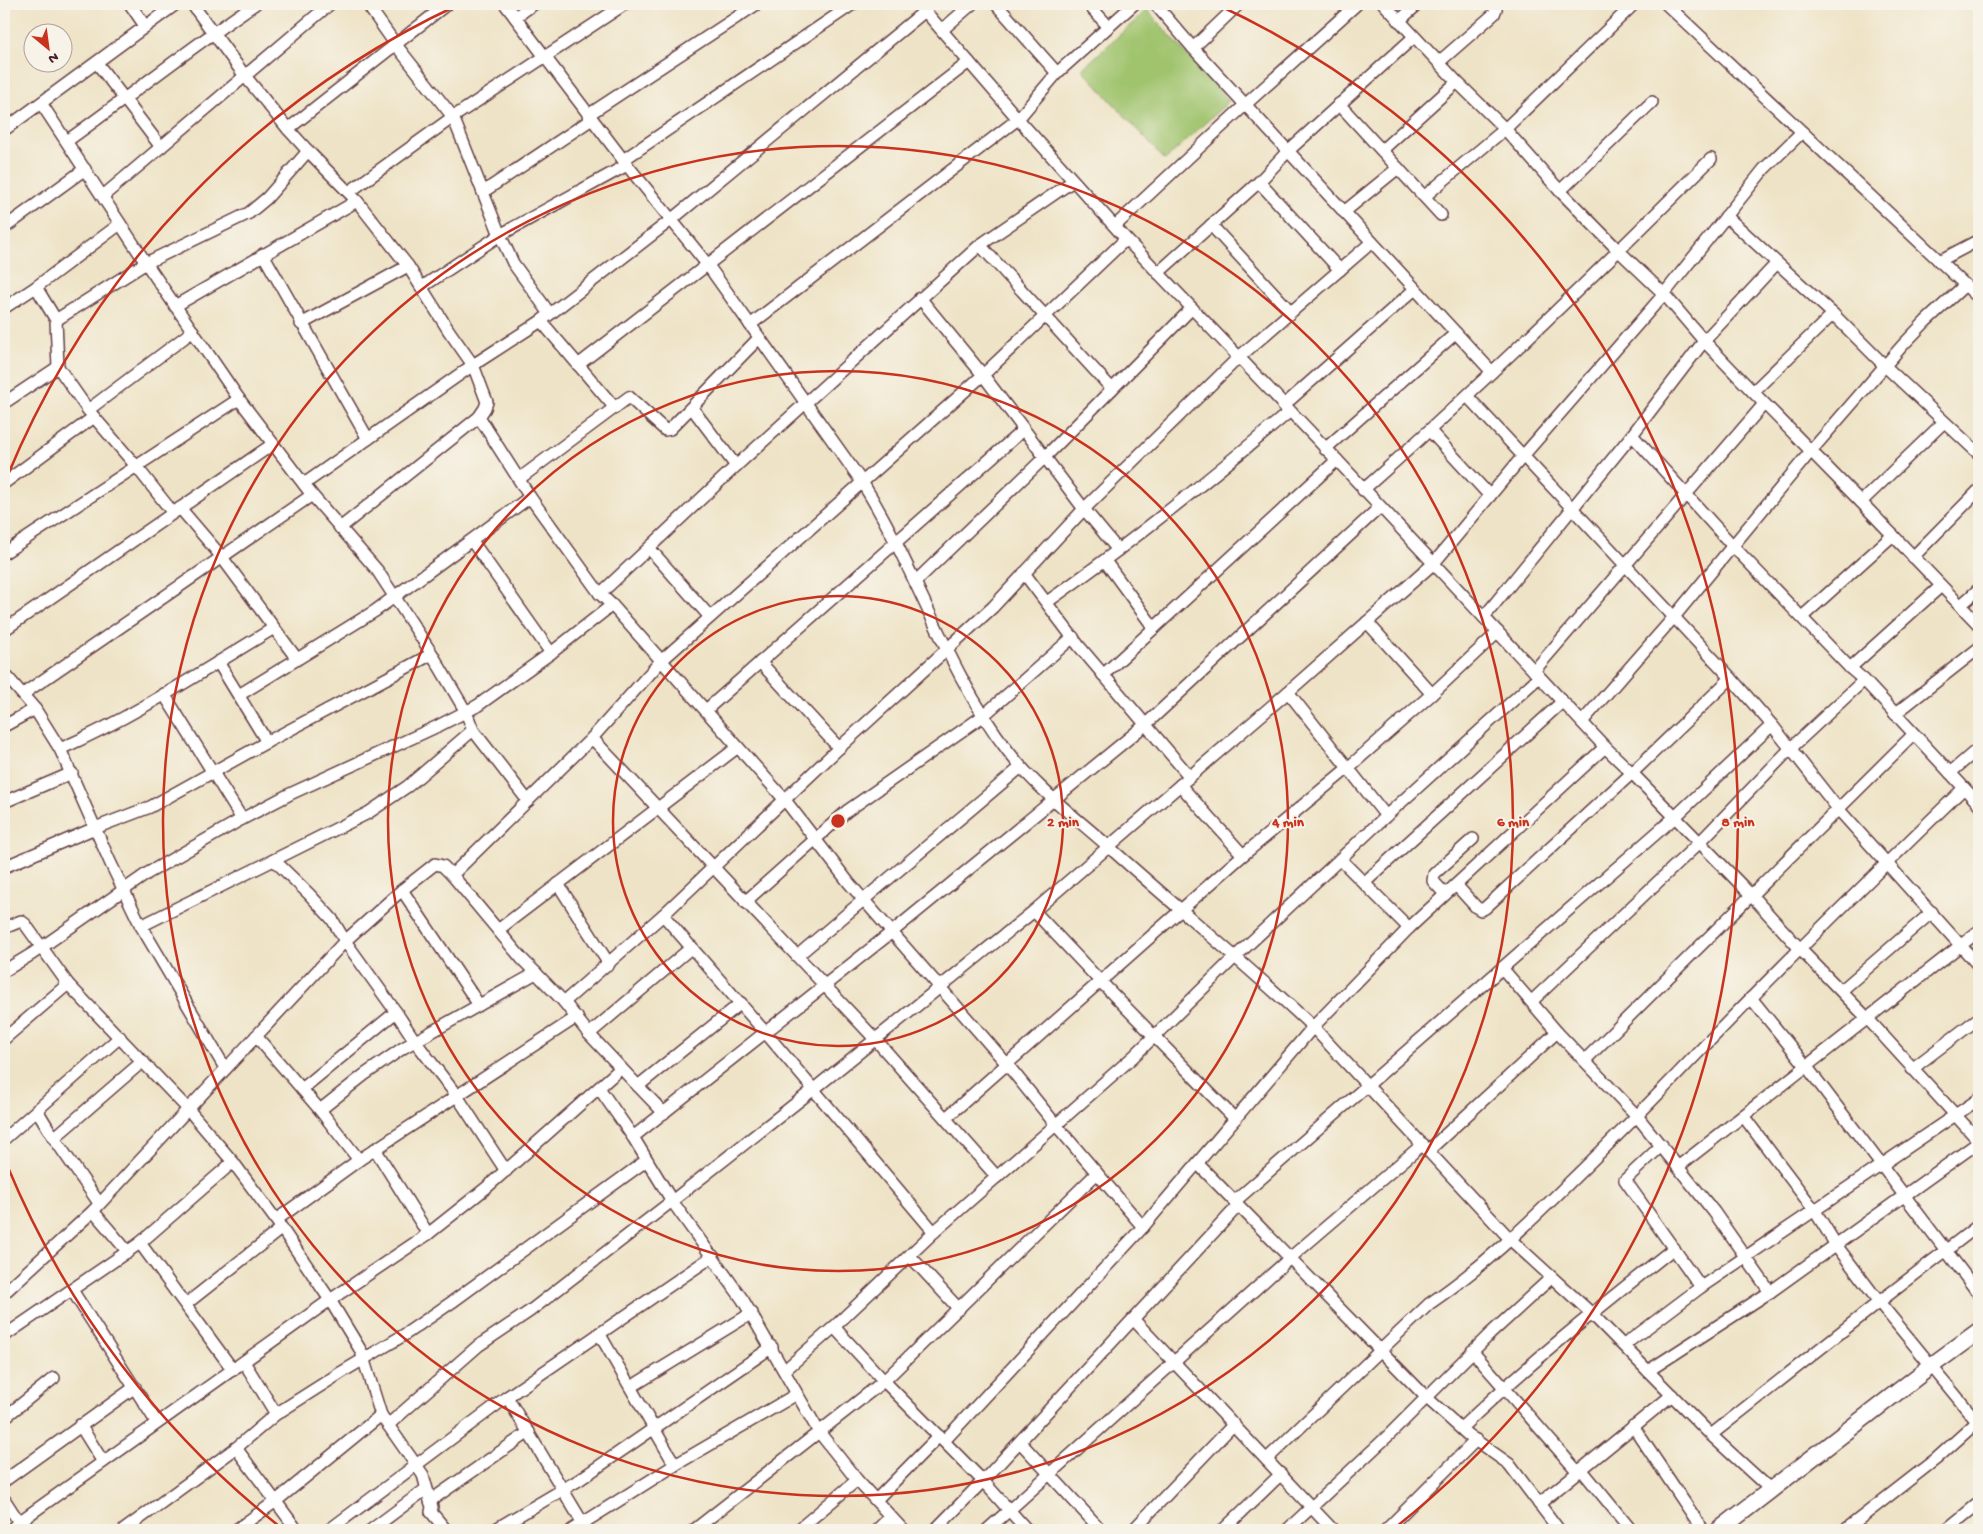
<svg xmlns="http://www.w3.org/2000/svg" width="1983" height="1534" viewBox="0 0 1983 1534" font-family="'Gochi Hand',sans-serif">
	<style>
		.green { fill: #a0c46e; stroke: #75724c }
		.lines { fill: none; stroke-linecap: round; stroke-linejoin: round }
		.street-casing { stroke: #633c42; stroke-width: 14 }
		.secondary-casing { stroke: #633c42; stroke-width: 19 }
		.street { stroke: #fff; stroke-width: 11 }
		.secondary { stroke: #fff; stroke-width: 16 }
		.ring { fill: none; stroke: #c8321e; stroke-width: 2.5 }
		.centre { fill: #c8321e; stroke: #f7f3e8; stroke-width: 2.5 }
		.ring-label { font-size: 15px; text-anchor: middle; font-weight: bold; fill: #c8321e; stroke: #f7f3e8; stroke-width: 4; stroke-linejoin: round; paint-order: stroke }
	</style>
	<rect width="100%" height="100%" fill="#f7f3e8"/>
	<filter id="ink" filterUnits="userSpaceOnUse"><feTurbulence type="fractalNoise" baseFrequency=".02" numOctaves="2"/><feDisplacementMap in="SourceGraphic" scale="10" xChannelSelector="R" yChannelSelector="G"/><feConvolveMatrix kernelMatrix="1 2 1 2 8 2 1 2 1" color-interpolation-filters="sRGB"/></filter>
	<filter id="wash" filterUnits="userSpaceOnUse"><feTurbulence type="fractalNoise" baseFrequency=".0096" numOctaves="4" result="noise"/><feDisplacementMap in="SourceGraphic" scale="20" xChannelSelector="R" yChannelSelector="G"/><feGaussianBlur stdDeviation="1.12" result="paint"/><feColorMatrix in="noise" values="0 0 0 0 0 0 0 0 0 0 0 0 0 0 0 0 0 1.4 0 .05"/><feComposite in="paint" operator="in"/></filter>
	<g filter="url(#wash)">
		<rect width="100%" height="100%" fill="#eee3c6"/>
		<polygon class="green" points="1147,10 1229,101 1165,160 1082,69"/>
	</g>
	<g filter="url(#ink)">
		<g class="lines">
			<defs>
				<g id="street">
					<polyline points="130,4 145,26"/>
					<polyline points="192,4 245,76 288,129 308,151 357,201 408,266 449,331 473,365 487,402 485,408 479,417 340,528"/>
					<polyline points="367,4 396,45 453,117 500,235 513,263 550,314"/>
					<path d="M 505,4 L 627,165 L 707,264 L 862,482 C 917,569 945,669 1008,751 C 1036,788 1074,816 1109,847 C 1176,907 1247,965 1313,1027 L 1511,1240 L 1591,1313 L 1711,1435 L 1771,1490"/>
					<polyline points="919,4 1018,119 1126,239 1337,460 1605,747 1632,773 1751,895 1800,949 1867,1018 1979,1141"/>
					<polyline points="996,4 1057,73"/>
					<polyline points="1088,4 1108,26"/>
					<polyline points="1155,4 1193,48 1492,372"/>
					<polyline points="1384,4 1457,82 1505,129 1560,191 1619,251 1664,294 1704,341 1753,392 1861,502 1979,625"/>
					<polyline points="1666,4 1979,298"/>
					<polyline points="515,17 534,4"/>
					<polyline points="1399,21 1418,4"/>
					<polyline points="942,30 972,4"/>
					<polyline points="1193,48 1239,4"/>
					<polyline points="1439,62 1494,14 1496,9 1493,4"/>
					<polyline points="97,63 161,147"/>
					<polyline points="41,103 146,263 239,399 312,495 377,570 432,654 466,712 473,730 528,801"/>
					<polyline points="1339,104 1441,215"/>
					<polyline points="588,115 757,4"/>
					<polyline points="288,129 447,4"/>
					<polyline points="4,130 176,4"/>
					<path d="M 67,141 C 130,96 191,47 255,4"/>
					<polyline points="1382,150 1457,82"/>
					<polyline points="623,160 853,4"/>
					<polyline points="1259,182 1340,270"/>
					<polyline points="1560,191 1652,102"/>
					<polyline points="349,192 453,117 625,4"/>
					<polyline points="483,192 592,119"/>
					<polyline points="103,196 330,4"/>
					<polyline points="1425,196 1505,129 1634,4"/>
					<polyline points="1344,212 1398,168"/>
					<polyline points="1726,216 1833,314 1886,367 1979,454"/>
					<polyline points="1211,225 1291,312"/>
					<polyline points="1115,226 1246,104 1357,4"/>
					<polyline points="4,228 85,169"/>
					<polyline points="980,245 1073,181"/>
					<polyline points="263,254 368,439"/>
					<polyline points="1939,261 1979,240"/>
					<polyline points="1158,273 1259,182 1288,151 1414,37"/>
					<polyline points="36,287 56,320 58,367 88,410 136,466 173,513"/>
					<polyline points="422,287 500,235 627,165"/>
					<polyline points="920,298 983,375 1084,509 1118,550"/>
					<polyline points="175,306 357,201"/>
					<polyline points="4,308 36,287 120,224"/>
					<polyline points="56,320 146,263 249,213 267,198 308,151"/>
					<polyline points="541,321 615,408"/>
					<polyline points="301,324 408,266"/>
					<polyline points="750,325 1018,119 1057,73 1134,4"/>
					<polyline points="578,365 969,62"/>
					<polyline points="1753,392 1833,314"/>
					<polyline points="1467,396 1731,678 1772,725 1839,810 1979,966"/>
					<polyline points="4,403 58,367"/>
					<polyline points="1283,406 1415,289"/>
					<polyline points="692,408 736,466"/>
					<polyline points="88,410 193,331"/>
					<polyline points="479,417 530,497 600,594 612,605 785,800 849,883 1006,1063 1056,1125 1143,1227"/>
					<polyline points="1430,431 1490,496"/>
					<polyline points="1632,435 1732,545 1850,668 1864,680 1979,804"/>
					<polyline points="1325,449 1456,333"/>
					<polyline points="519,479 629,397 665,430 670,429 759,338"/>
					<polyline points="4,483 94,417"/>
					<polyline points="304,484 473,365 541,321 671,220 925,11"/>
					<path d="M 1363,490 C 1483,384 1598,272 1711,159"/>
					<polyline points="1861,502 1944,422"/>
					<polyline points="180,508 221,556 297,659"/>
					<polyline points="472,541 551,653"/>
					<polyline points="649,548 710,617"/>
					<polyline points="4,553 239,399"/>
					<polyline points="1913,557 1979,490"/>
					<polyline points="1105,561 1154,628"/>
					<polyline points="1024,573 1079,646 1190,777"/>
					<polyline points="915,582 1045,457 1192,308"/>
					<polyline points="600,594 736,466 980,245 1112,389"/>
					<path d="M 1047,602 C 1131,543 1211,478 1289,412"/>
					<polyline points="1961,605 1979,589"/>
					<polyline points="1484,617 1632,435 1704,341 1777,263"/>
					<polyline points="1802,617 1893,535"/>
					<polyline points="1367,622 1432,694"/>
					<polyline points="4,630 273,444"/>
					<polyline points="218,662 267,742"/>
					<polyline points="760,662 839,748"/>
					<polyline points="1850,668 1941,586"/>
					<polyline points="1534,671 1764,404"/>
					<polyline points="4,673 35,709 60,749 111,864 141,926 225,1068"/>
					<polyline points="1103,675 1337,460"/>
					<polyline points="1288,692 1386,816"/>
					<polyline points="23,694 312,495"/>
					<polyline points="164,694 242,819"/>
					<polyline points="239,695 375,611 530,497"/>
					<polyline points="706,710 1023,430"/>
					<polyline points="1895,714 1979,648"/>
					<polyline points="1582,722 1674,617 1811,451 1902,346 1926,321 1965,285"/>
					<polyline points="4,726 35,709"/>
					<polyline points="592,738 876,1040 997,1177"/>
					<path d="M 60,749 C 135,716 203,671 274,628"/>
					<polyline points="1950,773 1979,748"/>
					<polyline points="1180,785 1243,855"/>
					<polyline points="4,802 72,773"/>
					<polyline points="1340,859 1409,928"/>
					<polyline points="274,860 309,894 332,919 345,941 396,1012 415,1041 457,1096 506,1171"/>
					<polyline points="4,867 95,828 150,807 267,742 432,654"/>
					<polyline points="1364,883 1562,702"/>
					<polyline points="558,884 609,964"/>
					<polyline points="1456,885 1476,907 1481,910 1485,908 1632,773 1731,678"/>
					<polyline points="402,890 479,1005"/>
					<polyline points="1445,894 1433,881 1434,874 1473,839"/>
					<polyline points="745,902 847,811 983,716 1073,637"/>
					<polyline points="1034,911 1100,981 1235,1119"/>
					<polyline points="663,915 765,1032 934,1232"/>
					<polyline points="141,926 368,813 408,786 473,730"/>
					<polyline points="4,928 21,921 25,924 68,984 187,1108 233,1162 276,1220 330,1300 361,1351 381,1415 423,1475 432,1507 431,1512 446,1530"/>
					<polyline points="498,930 738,747"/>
					<polyline points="797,956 1021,767"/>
					<polyline points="1502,968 1557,1032 1637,1116 1714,1212 1770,1292"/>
					<polyline points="4,971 32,954 148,873 242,819 290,794 438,726 477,706 551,653 612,605"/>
					<polyline points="536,973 564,1002 589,1034 638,1086 741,1003"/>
					<polyline points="1842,990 1932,912"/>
					<polyline points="1751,998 1807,1067 1979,1294"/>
					<polyline points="1532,1001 1700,842 1790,749 1864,680"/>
					<polyline points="564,1002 663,915 839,748 993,607 1084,509 1238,358 1372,242"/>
					<polyline points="589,1034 692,947"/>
					<polyline points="256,1036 320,1110 364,1075 403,1048 536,973 522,959 452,875"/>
					<polyline points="4,1039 68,984"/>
					<polyline points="1585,1060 1914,734"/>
					<polyline points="1912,1069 1979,1018"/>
					<polyline points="638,1086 664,1113"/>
					<polyline points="599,1088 633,1137 672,1201 743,1300 819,1432 857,1480 903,1530"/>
					<polyline points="302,1089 396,1012"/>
					<polyline points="37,1110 54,1138 99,1203"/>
					<polyline points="320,1110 359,1160"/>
					<polyline points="1744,1117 1815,1211 1836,1245 1879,1302 1979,1424"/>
					<polyline points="946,1118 1243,855 1348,768 1432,694 1498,632"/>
					<polyline points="633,1137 892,932 1145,725 1380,507"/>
					<polyline points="54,1138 143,1061"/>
					<polyline points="4,1139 120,1037"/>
					<polyline points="1662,1145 1625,1180 1701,1287"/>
					<polyline points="375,1149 428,1234"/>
					<polyline points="1429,1150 1557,1032"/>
					<polyline points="1198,1164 1427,1398 1468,1435 1509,1464 1559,1530"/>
					<polyline points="1679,1166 1979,931"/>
					<polyline points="1234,1202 1675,817 1772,725"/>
					<polyline points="93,1211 128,1252"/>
					<polyline points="276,1220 359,1160 577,1017"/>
					<polyline points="140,1243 233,1370"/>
					<polyline points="910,1256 959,1309"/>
					<polyline points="72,1290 157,1423"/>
					<polyline points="4,1293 93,1211 345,941 402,890 435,864 443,866 452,875 592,738 661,661 983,375 1126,239"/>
					<polyline points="186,1304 282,1228"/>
					<polyline points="1134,1320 1333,1530"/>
					<polyline points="834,1327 884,1381 983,1481 1027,1530"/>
					<polyline points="599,1333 675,1465"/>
					<polyline points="4,1336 140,1243 233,1162"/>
					<polyline points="1624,1345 1701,1287 1979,1099"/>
					<polyline points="1472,1351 1578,1472"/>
					<polyline points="244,1362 276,1414"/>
					<polyline points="785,1370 834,1327 934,1232 1133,1057 1235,957 1386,816 1539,677"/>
					<polyline points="1648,1371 1770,1292 1979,1142"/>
					<polyline points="631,1387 752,1313"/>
					<polyline points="507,1397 587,1530"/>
					<polyline points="4,1418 54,1378"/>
					<polyline points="80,1425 103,1462"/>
					<polyline points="388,1425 478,1346 530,1311 672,1201 814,1089 1034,911 1288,692 1434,563 1523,456 1664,294 1764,169 1802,132"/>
					<polyline points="1633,1426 1703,1530"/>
					<path d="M 1461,1428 C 1528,1364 1601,1306 1674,1248"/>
					<polyline points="1711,1435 1879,1302 1979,1225"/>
					<polyline points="944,1441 1143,1227 1313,1027 1409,928 1605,747"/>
					<polyline points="1020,1442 1101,1530"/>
					<polyline points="236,1448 297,1530"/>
					<path d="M 1267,1459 L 1429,1304 C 1480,1269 1525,1227 1569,1183 C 1610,1143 1651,1102 1691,1060 C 1780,967 1872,877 1964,788"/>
					<polyline points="1581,1469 1631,1530"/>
					<polyline points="4,1481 135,1387"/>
					<polyline points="4,1499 19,1522"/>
					<polyline points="876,1500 939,1436"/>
					<polyline points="430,1501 529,1432"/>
					<polyline points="1539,1504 1672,1395"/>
					<polyline points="10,1530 19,1522 330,1300 428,1234 486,1188 621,1068"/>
					<polyline points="124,1530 236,1448 276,1414 342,1372 404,1335 452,1302 647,1160"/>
					<polyline points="236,1530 276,1501 381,1415"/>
					<polyline points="329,1530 507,1397 713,1256"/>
					<polyline points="371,1530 426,1489"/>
					<polyline points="494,1530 579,1480 772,1347"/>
					<polyline points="572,1530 675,1465 797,1394"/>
					<polyline points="694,1530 884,1381 1097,1173"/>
					<polyline points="798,1530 857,1480"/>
					<polyline points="877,1530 890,1517"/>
					<polyline points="935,1530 983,1481 1238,1206"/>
					<polyline points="987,1530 1290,1258 1423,1144"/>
					<polyline points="1133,1530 1234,1424"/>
					<polyline points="1223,1530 1281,1474"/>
					<polyline points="1287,1530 1391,1433 1490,1334 1551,1278"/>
					<polyline points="1386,1530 1476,1440"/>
					<polyline points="1845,1530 1936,1459 1977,1422"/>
					<polyline points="1946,1530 1979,1503"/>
				</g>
				<polyline id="secondary" points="1719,1530 1931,1366 1979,1331"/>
			</defs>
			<use href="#street" class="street-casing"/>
			<use href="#secondary" class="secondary-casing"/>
			<use href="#street" class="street"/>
			<use href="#secondary" class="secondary"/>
		</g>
	</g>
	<g class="ring">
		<circle cx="838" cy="821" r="225"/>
		<circle cx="838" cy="821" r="450"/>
		<circle cx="838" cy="821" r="675"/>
		<path d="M284 1530A900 900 0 0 1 7 1165M7 477A900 900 0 0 1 458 5M1218 5A900 900 0 0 1 1392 1530"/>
	</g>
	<circle cx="838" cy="821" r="8" class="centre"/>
	<g class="ring-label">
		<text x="1063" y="826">2 min</text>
		<text x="1288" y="826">4 min</text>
		<text x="1513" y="826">6 min</text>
		<text x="1738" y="826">8 min</text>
	</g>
	<rect width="1983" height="1534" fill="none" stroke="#f7f3e8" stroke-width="20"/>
	<g transform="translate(48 48) rotate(151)"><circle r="24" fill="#f7f3e8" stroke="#b29e9c"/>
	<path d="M0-4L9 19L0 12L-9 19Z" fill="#c8321e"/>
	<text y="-8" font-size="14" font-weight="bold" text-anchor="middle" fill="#4a1f2b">N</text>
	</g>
</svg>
